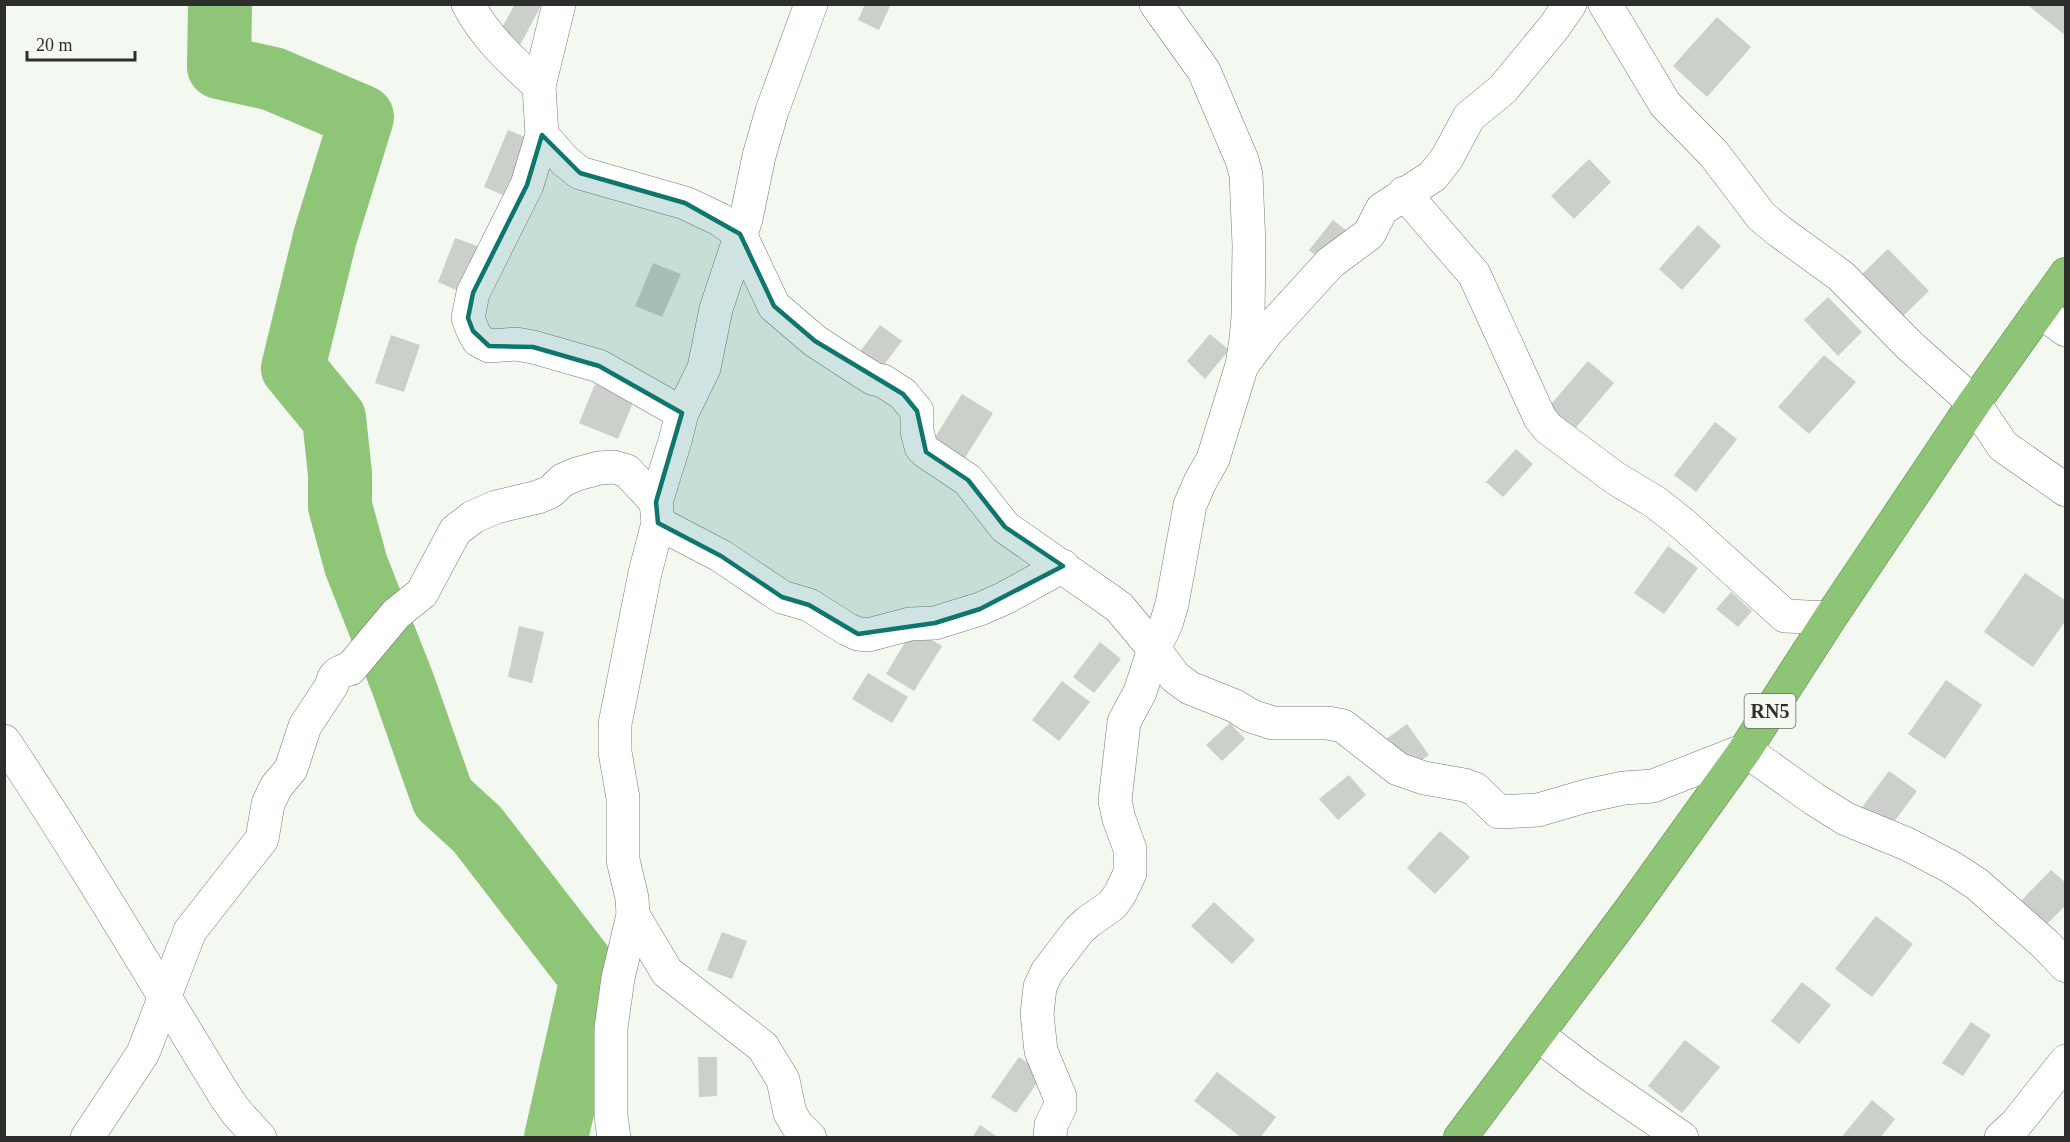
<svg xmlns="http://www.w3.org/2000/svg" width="2070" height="1142" viewBox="0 0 2070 1142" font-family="Georgia,serif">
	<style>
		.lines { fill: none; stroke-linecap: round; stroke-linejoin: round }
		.river { stroke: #8ec577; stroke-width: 64 }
		.building { fill: #cbd0ca }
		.minor-casing { stroke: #767a75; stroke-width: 34 }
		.trunk-casing { stroke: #5a8745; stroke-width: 34 }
		.minor { stroke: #fff; stroke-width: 33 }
		.trunk { stroke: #8ec476; stroke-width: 33 }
		.marked { fill: #0f766e; fill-opacity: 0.2; stroke: #0f766e; stroke-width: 4.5; stroke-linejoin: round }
		.labels { text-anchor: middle; stroke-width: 4.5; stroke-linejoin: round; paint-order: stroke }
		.shield { fill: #f3f8f1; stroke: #686b67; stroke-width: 1.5 }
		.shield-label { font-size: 20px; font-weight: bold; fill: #2d2f2c }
	</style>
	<rect width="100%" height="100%" fill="#f3f8f1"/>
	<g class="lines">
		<polyline class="river" points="220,4 219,67 273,79 362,117 325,237 293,368 334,418 340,474 340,506 356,565 403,684 443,798 477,829 592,978 556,1138"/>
	</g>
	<g class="building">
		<polygon points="515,4 542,4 519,47 498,35"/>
		<polygon points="865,4 891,4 879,30 858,20"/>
		<polygon points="2030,4 2066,4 2066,36 2029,6"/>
		<polygon points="1717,17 1751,47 1707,97 1673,66"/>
		<polygon points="508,130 532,140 508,197 484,187"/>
		<polygon points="1589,159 1611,182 1574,219 1551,196"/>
		<polygon points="1333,220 1347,231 1322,261 1309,250"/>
		<polygon points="1698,225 1721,246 1682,290 1659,269"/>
		<polygon points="455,238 483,248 465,294 438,282"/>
		<polygon points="1888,249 1929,291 1901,318 1860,276"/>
		<polygon points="653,263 681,274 662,317 635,306"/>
		<polygon points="1828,297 1862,332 1838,356 1804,320"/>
		<polygon points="880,325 902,341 875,377 853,361"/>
		<polygon points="1210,334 1229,350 1205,379 1187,361"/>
		<polygon points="391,335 420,345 404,392 375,383"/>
		<polygon points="1824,355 1856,382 1809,434 1778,407"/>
		<polygon points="1588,361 1614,383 1567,438 1541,416"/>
		<polygon points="595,384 634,400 618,439 579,423"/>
		<polygon points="962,394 993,413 958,469 927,450"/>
		<polygon points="1715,422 1737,439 1696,492 1674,475"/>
		<polygon points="1516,449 1533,464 1503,497 1486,482"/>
		<polygon points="1668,546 1698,568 1664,614 1634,593"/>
		<polygon points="2025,573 2066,601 2066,620 2033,667 1984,632"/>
		<polygon points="1731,592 1752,611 1738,627 1716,609"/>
		<polygon points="519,626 544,632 532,683 508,677"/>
		<polygon points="913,629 942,646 914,691 886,674"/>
		<polygon points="1100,642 1121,659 1094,693 1073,677"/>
		<polygon points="868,673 908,697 892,723 852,699"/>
		<polygon points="1946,680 1982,705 1945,759 1908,734"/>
		<polygon points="1062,681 1090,702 1059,741 1032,720"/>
		<polygon points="1230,723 1245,739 1222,761 1206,745"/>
		<polygon points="1407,724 1429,755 1408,769 1386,739"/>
		<polygon points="1889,771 1917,791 1885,834 1857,814"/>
		<polygon points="1349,775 1366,795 1338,820 1319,799"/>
		<polygon points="1440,831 1470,857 1435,894 1407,868"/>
		<polygon points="2051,870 2066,883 2066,905 2038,933 2013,909"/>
		<polygon points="1214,902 1255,940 1232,964 1191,926"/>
		<polygon points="1876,916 1913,944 1872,997 1835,969"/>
		<polygon points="722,932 747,941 732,979 707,970"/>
		<polygon points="1802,982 1831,1005 1799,1044 1771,1021"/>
		<polygon points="1971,1022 1991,1035 1963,1076 1942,1063"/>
		<polygon points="1685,1040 1720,1067 1682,1113 1648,1086"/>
		<polygon points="698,1057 717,1057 717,1096 699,1097"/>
		<polygon points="1019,1057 1044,1073 1016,1113 991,1097"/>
		<polygon points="1217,1072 1276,1117 1260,1138 1242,1138 1194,1101"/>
		<polygon points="1872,1100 1895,1119 1880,1138 1841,1138"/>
		<polygon points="980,1125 999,1138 972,1138"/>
	</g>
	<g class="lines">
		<defs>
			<g id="minor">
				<path d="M 468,4 C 485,37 512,61 539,86 L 542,135 L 565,161 L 580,173 L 685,203 L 719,219 L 740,234 L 774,306 L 815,341 L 861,371 L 874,379 L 883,381 L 903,394 L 917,411 L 917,431 L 921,447 L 926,452 L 968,480 L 1005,527 L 1119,607 L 1154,649 L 1175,677 L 1190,688 L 1235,706 L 1251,716 L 1273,723 L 1328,723 L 1343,726 L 1398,769 L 1424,778 L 1464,785 L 1475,789 L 1499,812 L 1538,810 L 1586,796 L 1624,788 L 1653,786 L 1745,750 L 1814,799 L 1846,819 L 1907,844 L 1951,867 L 1977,884 L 2045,944 L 2066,966"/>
				<polyline points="1605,4 1665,104 1714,154 1761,216 1779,231 1841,276 1910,346 1974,403 2003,446 2066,490"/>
				<polyline points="539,86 559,4"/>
				<polyline points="542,135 527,185 473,293 468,318 473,331 478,340 489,346 516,344 533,347 599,366 682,413"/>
				<polyline points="1404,193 1474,274 1540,418 1548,428 1615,478 1655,502 1683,524 1785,616 1830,618"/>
				<polyline points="2039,311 2066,330"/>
				<polyline points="1243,364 1267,332 1330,263 1369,234 1382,209 1433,176 1447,158 1469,117 1503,89 1555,26 1570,4"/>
				<polyline points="658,523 721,556 782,597 809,605 847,629 858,634 868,635 910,624 935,623 980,609 1005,598 1063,566"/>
				<path d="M 4,741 C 82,857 152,977 225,1096 L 237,1113 L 260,1138"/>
				<polyline points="633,915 667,972 763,1047 783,1080 790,1113 797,1125 810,1138"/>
				<polyline points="1538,1035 1589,1074 1682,1138"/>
				<path d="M 87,1138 L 143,1053 L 190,931 L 262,839 L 268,804 L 276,787 L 291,769 L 305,726 L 332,685 C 333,674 340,671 350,669 L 396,614 L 422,593 L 455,531 L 473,517 L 496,507 L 538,497 L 550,492 L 563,480 L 577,474 L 599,468 L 614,467 L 627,471 L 656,502"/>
				<polyline points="614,1138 611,1116 611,1028 618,978 633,915 632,898 623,860 623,798 615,752 615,724 645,573 658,523 656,502 675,441 682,413 704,368 716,309 746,219 759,156 772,111 811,4"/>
				<polyline points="1050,1138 1051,1125 1060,1107 1060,1097 1041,1051 1037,1014 1040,987 1047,972 1079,930 1088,922 1112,905 1120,894 1130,873 1130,849 1119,819 1115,801 1124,722 1140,692 1154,649 1166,624 1172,604 1190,505 1200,482 1213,459 1242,365 1246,339 1248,317 1249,245 1246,175 1242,160 1204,71 1156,4"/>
				<polyline points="2001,1138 2016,1124 2066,1061"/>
			</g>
			<polyline id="trunk" points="1460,1138 1631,909 1745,750 1830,618 1974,403 2066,274"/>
		</defs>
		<use href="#minor" class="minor-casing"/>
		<use href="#trunk" class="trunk-casing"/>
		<use href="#minor" class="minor"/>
		<use href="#trunk" class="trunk"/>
	</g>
	<path class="marked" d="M 542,135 L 580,173 L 685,203 L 740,234 L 774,306 L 815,341 L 903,394 L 917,411 L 926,452 L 968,480 L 1005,527 L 1063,566 L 980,609 L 935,623 L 858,634 L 809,605 L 782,597 L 721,556 L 658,523 L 656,502 L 682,413 L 599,366 L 533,347 L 489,346 L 473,331 L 468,318 L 473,293 L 527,185 Z"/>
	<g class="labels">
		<rect class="shield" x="1744.5" y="694" width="51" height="34" rx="4.5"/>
		<g class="shield-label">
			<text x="1770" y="718">RN5</text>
		</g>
	</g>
	<rect width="2070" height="1142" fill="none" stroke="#2d2f2c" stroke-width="12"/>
	<path d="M27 51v9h108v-9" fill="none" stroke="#2d2f2c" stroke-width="3"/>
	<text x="36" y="51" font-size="18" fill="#2d2f2c" stroke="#f3f8f1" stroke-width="4.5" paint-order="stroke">20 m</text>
</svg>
